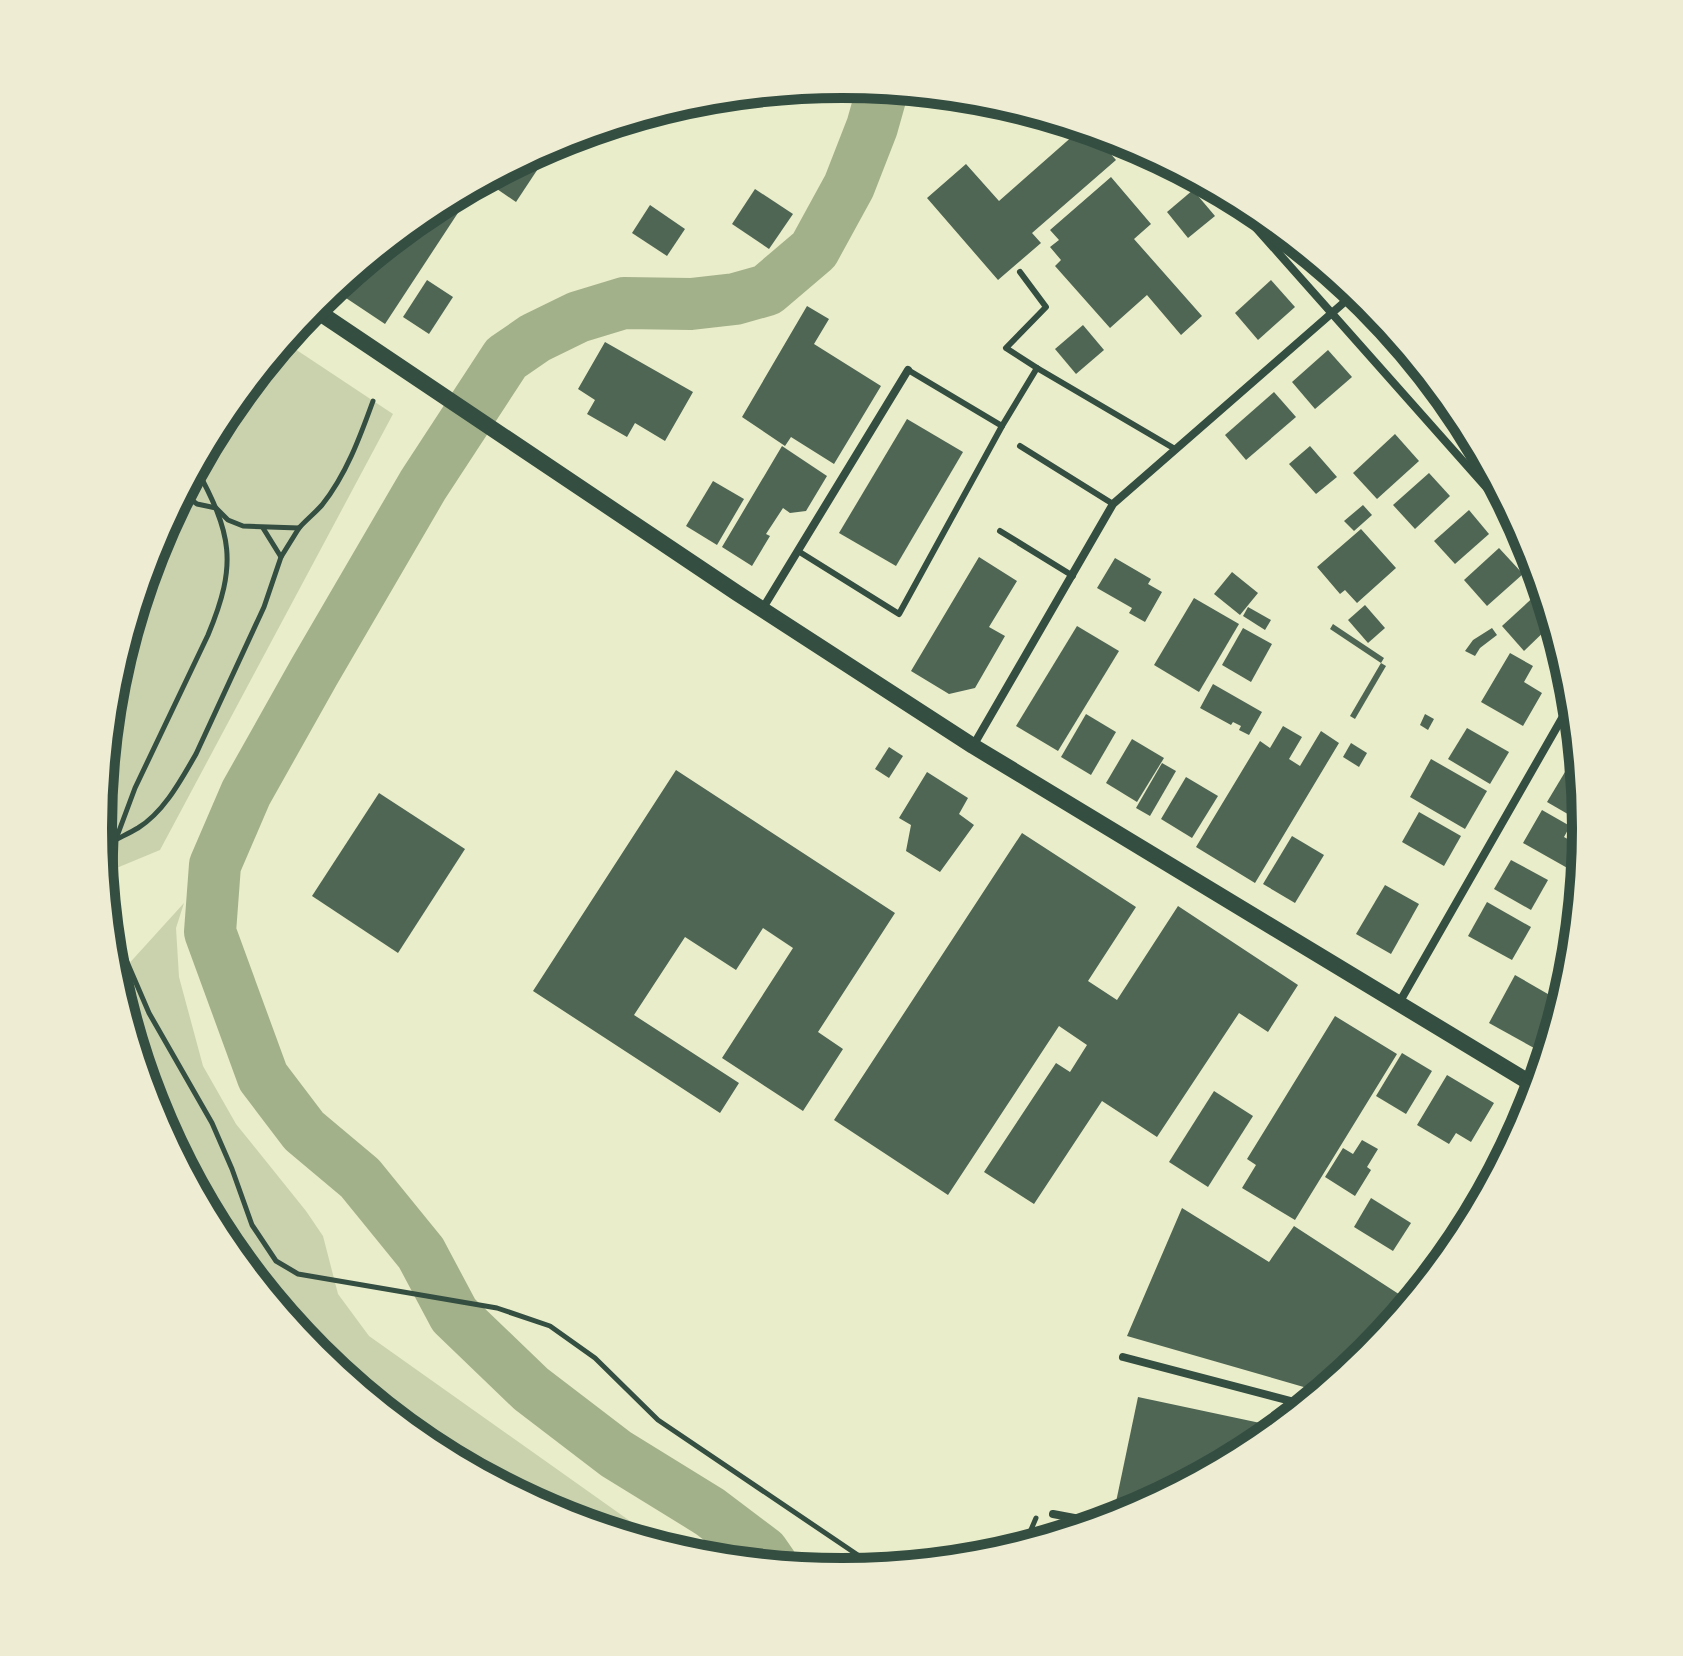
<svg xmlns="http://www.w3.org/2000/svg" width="1683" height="1656" viewBox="0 0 1683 1656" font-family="'Public Sans',sans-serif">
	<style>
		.green { fill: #cad2ad }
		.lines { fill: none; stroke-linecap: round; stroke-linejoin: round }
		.river { stroke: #a3b18a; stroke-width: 52 }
		.building { fill: #4f6655 }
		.path { stroke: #344e41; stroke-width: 5 }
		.service { stroke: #344e41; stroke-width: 6 }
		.minor { stroke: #344e41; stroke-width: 8 }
		.secondary { stroke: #344e41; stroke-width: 16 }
		.rim { fill: none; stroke: #344e41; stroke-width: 10 }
	</style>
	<rect width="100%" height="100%" fill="#e9edc9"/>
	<g class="green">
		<polygon points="283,341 393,414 160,850 102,874 98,828 112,682 154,543 223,414"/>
		<polygon points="184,903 176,928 179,977 203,1066 236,1124 306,1211 323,1236 338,1294 369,1336 661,1543 677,1552 556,1515 428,1446 315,1354 223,1241 154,1112 112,973 111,962 125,968"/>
	</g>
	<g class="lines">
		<polyline class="river" points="772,1565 763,1552 710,1512 616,1454 531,1389 454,1315 421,1253 360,1178 304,1131 263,1077 210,932 215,865 246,793 314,672 423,485 506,358 535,338 578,317 624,303 691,304 735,299 767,290 814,250 849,186 872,127 883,88"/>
	</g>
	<g class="building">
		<polygon points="1083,127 1089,129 1116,160 1032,233 1041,243 998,280 927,198 966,164 999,201"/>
		<polygon points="550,144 553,146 516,202 484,180"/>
		<polygon points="1111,177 1151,224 1134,239 1202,316 1181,335 1147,295 1110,328 1055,266 1061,260 1050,247 1059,240 1050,230"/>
		<polygon points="466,189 471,193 385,324 340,294 358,267 429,209"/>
		<polygon points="755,189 793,214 769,249 732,224"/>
		<polygon points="1193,190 1215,216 1188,238 1167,212"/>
		<polygon points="650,205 685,229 667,256 632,233"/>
		<polygon points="427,280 453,297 429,334 403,317"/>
		<polygon points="1271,280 1295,307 1258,340 1235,313"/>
		<polygon points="807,306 829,319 814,344 881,386 834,464 791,437 785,446 742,417"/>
		<polygon points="1083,325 1104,350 1076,374 1055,349"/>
		<polygon points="605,342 693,392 665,441 635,423 627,437 587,414 595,400 578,389"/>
		<polygon points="1328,350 1352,377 1315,409 1292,382"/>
		<polygon points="1274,392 1296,417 1246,460 1225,435"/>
		<polygon points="907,419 963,452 896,566 839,533"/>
		<polygon points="1395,434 1419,461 1377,499 1353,473"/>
		<polygon points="782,446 827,476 806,511 790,513 783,508 766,534 770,536 752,566 722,547"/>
		<polygon points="1310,446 1337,477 1316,494 1289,464"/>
		<polygon points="1429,473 1450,496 1415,529 1393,505"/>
		<polygon points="713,481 744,499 717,545 686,526"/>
		<polygon points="1363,505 1372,515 1354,531 1344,521"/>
		<polygon points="1469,510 1489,534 1455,564 1434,541"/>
		<polygon points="1361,529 1396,568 1357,603 1345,590 1340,594 1317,567"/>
		<polygon points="1499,548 1523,574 1487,606 1464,580"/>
		<polygon points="979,557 1017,581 989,627 1005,636 975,688 949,694 911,671"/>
		<polygon points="1115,558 1151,579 1148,584 1162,592 1145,622 1129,613 1132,608 1097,588"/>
		<polygon points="1232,572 1258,593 1240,615 1214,594"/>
		<polygon points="1538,593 1547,604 1553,623 1524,651 1502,626"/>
		<polygon points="1194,598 1239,624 1199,692 1154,665"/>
		<polygon points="1365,605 1385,628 1368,643 1348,620"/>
		<polygon points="1248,607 1271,620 1265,630 1243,616"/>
		<polygon points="1333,624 1384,658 1381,663 1330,629"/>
		<polygon points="1077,626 1119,651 1058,751 1016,726"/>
		<polygon points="1243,628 1272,644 1251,682 1222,665"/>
		<polygon points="1492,628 1497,635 1480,648 1475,656 1465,651 1473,640"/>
		<polygon points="1510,653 1533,666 1524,682 1542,693 1523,726 1481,702"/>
		<polygon points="1381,663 1386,666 1355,719 1350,716"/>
		<polygon points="1213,684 1262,712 1249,735 1239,730 1241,726 1233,722 1231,725 1200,708"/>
		<polygon points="1086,714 1116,732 1091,775 1061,757"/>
		<polygon points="1425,714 1434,719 1428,730 1420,725"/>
		<polygon points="1283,726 1302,737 1289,759 1300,766 1321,731 1339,743 1255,883 1196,847 1260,741 1270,748"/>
		<polygon points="1467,728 1509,752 1490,784 1448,759"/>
		<polygon points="1132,739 1164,758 1137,802 1106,783"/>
		<polygon points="1351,743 1367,753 1359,767 1343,757"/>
		<polygon points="889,747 903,756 889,778 875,769"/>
		<polygon points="1431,759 1487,791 1465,829 1410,797"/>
		<polygon points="1162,763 1176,771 1150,816 1136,808"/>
		<polygon points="676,770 895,913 818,1032 843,1049 803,1111 722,1058 793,948 763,928 736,970 685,937 634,1015 739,1083 720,1113 533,991"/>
		<polygon points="927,772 968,798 959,814 974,825 940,872 906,851 911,825 899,818"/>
		<polygon points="1565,772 1581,781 1585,824 1547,802"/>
		<polygon points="1186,777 1218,796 1192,838 1161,819"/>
		<polygon points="379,793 465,849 398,953 312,896"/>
		<polygon points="1542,810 1570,826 1564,837 1584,848 1582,868 1578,874 1523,843"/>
		<polygon points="1419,812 1461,836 1444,866 1402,842"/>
		<polygon points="1022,833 1136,907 1088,981 1117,1000 1178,906 1298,985 1268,1032 1239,1013 1157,1137 1102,1101 1034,1204 984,1172 1056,1063 1070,1072 1087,1045 1059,1026 948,1195 834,1120"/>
		<polygon points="1292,836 1324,855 1295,903 1263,884"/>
		<polygon points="1511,860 1548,880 1531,910 1494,889"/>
		<polygon points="1385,885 1419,904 1391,954 1356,934"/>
		<polygon points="1487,902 1531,927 1512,960 1468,936"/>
		<polygon points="1515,975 1560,1001 1534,1048 1489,1023"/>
		<polygon points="1335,1016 1397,1054 1295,1220 1242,1188 1256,1165 1247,1159"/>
		<polygon points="1402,1053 1432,1071 1406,1114 1376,1096"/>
		<polygon points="1447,1075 1494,1103 1471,1142 1456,1133 1449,1144 1417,1125"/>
		<polygon points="1214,1091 1253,1116 1208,1187 1169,1162"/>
		<polygon points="1362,1140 1378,1149 1367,1167 1371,1170 1355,1196 1325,1177 1343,1148 1353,1154"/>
		<polygon points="1371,1198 1411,1223 1393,1251 1354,1227"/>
		<polygon points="1182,1208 1269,1262 1294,1226 1411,1302 1367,1354 1321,1392 1127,1336"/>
		<polygon points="1138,1397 1279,1427 1254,1447 1142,1507 1116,1502"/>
	</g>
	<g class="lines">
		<g class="path">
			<path d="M 195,466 C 232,534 238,563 208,635 L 135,788 L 116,839 L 114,895 L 124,955 L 149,1013 L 212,1123 L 232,1169 L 252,1225 L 276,1261 L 298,1274 L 497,1308 L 550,1326 L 595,1358 L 658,1420 L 877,1568"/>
			<path d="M 181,492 L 197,504 L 216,508 L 228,520 L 243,526 L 299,528 C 306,520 315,513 322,505 C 346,475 360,437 373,401"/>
			<polyline points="281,557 299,528"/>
			<path d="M 100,849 C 112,841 126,835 138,828 C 164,812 181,780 196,754 L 264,607 L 281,557 L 263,528"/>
			<polyline points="1024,1546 1036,1518"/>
		</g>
		<g class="service">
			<polyline points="1020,272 1046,307 1006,348 1037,368"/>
			<polyline points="908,370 1002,426 1037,368 1175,449"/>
			<polyline points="1020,446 1113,504"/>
			<polyline points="1000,531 1073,576"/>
			<polyline points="798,551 899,614 1002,426"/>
		</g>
		<g class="minor">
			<polyline points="584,132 584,133"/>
			<polyline points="1226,194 1517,522"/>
			<polyline points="763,608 908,370"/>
			<polyline points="973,746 1113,504 1356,292"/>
			<polyline points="1399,1003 1573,699"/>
			<polyline points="1123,1357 1306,1405"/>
			<polyline points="1053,1514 1101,1523"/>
		</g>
		<polyline class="secondary" points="311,307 737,593 973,746 1537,1087"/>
	</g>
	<path d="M0 0H1683V1656H0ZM112 828a730 730 0 1 1 1460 0a730 730 0 1 1-1460 0Z" fill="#eeecd3" fill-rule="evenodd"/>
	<path class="rim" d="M112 828a730 730 0 1 1 1460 0a730 730 0 1 1-1460 0Z"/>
</svg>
